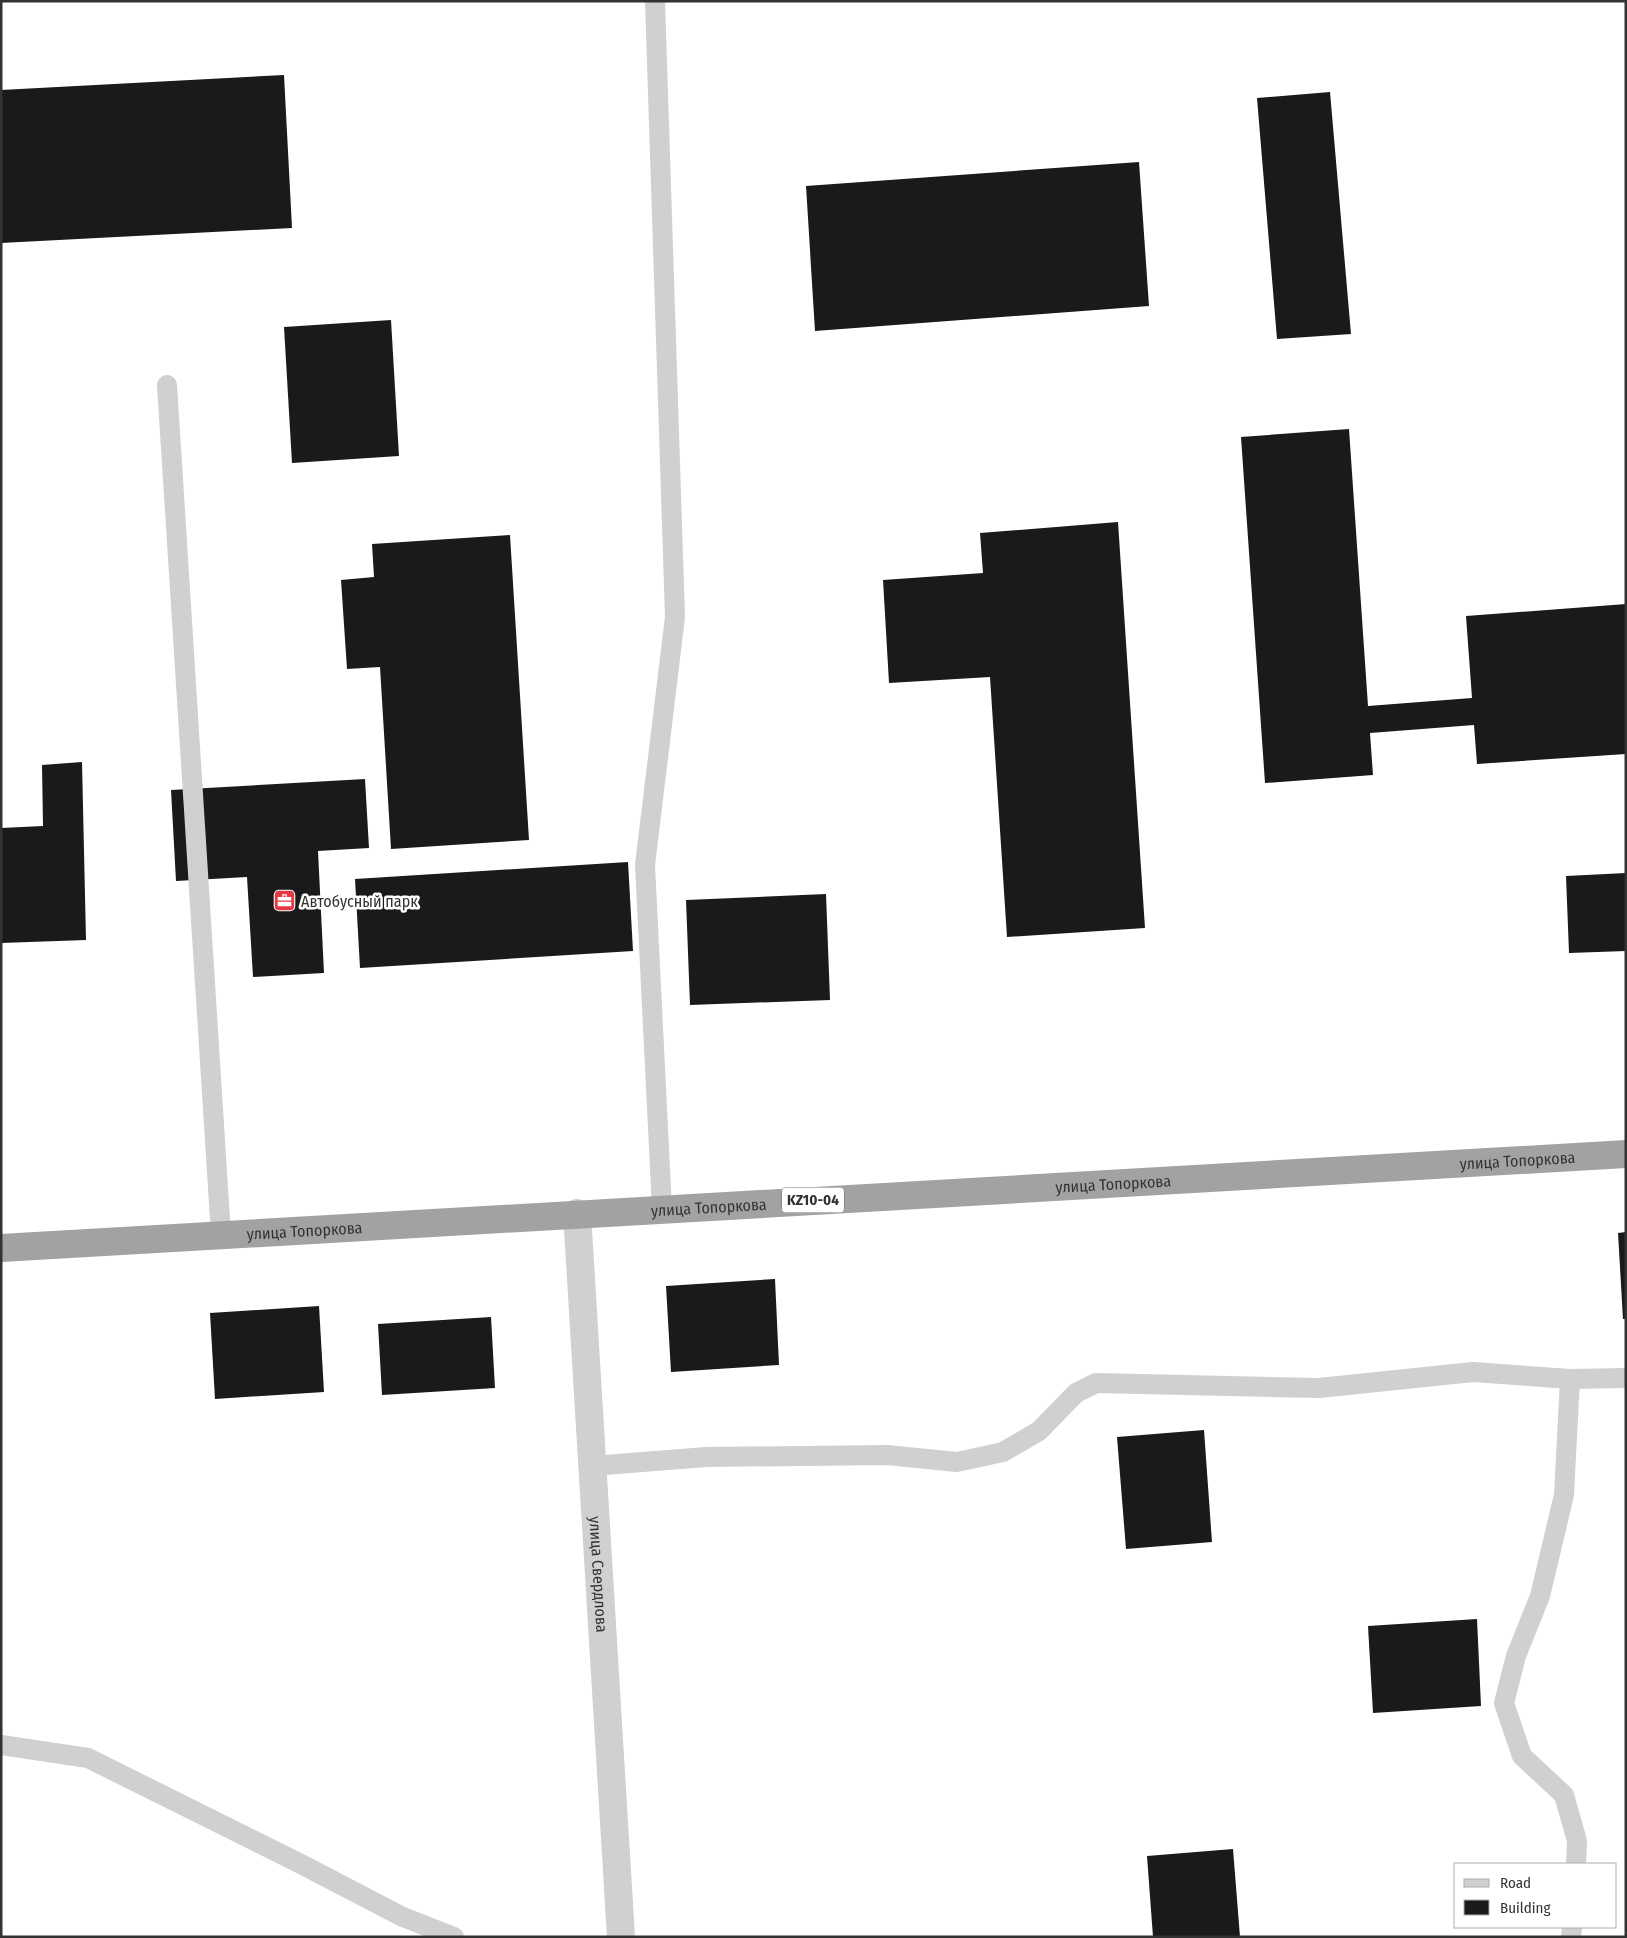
<svg xmlns="http://www.w3.org/2000/svg" width="1627" height="1938" viewBox="0 0 1627 1938" font-family="'Fira Sans Condensed',sans-serif">
	<style>
		.building { fill: #1a1a1a }
		.lines { fill: none; stroke-linecap: round; stroke-linejoin: round }
		.service { stroke: #d0d0d0; stroke-width: 20 }
		.minor { stroke: #d0d0d0; stroke-width: 28 }
		.trunk { stroke: #a2a2a2; stroke-width: 28 }
		.labels { text-anchor: middle; stroke-width: 5; stroke-linejoin: round; paint-order: stroke }
		.shield { fill: #fff; stroke: #707070; stroke-width: 1 }
		.shield-label { font-size: 15px; font-weight: bold; fill: #333 }
		.poi-label { font-size: 16px; fill: #333; stroke: #fff; text-anchor: start }
		.street-label { font-size: 16px; fill: #333; stroke: #fff }
	</style>
	<rect width="100%" height="100%" fill="#fff"/>
	<g class="building">
		<polygon points="284,75 292,228 1,243 1,90"/>
		<polygon points="1330,92 1351,334 1277,339 1257,98"/>
		<polygon points="1139,162 1149,306 815,331 806,186"/>
		<polygon points="391,320 399,456 292,463 284,327"/>
		<polygon points="1349,429 1368,706 1472,698 1466,616 1626,604 1626,754 1477,764 1474,725 1370,733 1373,775 1265,783 1241,437"/>
		<polygon points="1118,522 1145,928 1007,937 990,677 889,683 883,580 983,573 980,533"/>
		<polygon points="510,535 529,840 391,849 380,667 347,669 341,580 374,577 372,544"/>
		<polygon points="82,762 86,940 1,943 1,828 43,826 42,765"/>
		<polygon points="365,779 369,848 318,851 324,973 253,977 247,877 176,881 171,790"/>
		<polygon points="628,862 633,951 360,968 355,879"/>
		<polygon points="1626,873 1626,951 1569,953 1566,876"/>
		<polygon points="826,894 830,1000 690,1005 686,900"/>
		<polygon points="1626,1232 1626,1319 1623,1319 1618,1233"/>
		<polygon points="775,1279 779,1365 671,1372 666,1286"/>
		<polygon points="319,1306 324,1392 215,1399 210,1313"/>
		<polygon points="491,1317 495,1388 382,1395 378,1324"/>
		<polygon points="1204,1430 1212,1542 1126,1549 1117,1437"/>
		<polygon points="1477,1619 1481,1706 1373,1713 1368,1626"/>
		<polygon points="1233,1849 1240,1937 1153,1937 1147,1856"/>
	</g>
	<g class="lines">
		<g class="service">
			<polyline points="655,1 675,617 645,865 662,1209"/>
			<polyline points="167,385 221,1235"/>
			<polyline points="1570,1379 1564,1495 1540,1596 1516,1656 1504,1703 1522,1756 1564,1795 1577,1841 1576,1864"/>
			<polyline points="592,1466 706,1457 887,1455 957,1462 1003,1452 1039,1431 1076,1393 1096,1383 1319,1388 1473,1372 1570,1379 1626,1378"/>
			<polyline points="1,1745 88,1758 299,1863 403,1917 454,1937"/>
			<polyline points="1571,1937 1572,1927"/>
		</g>
		<path class="minor" id="s1" d="M 577,1213 L 621,1937"/>
		<path class="trunk" id="s2" d="M 1,1248 L 1626,1154"/>
	</g>
	<defs>
		<symbol id="office-square" viewBox="-11 -11 22 22"><rect x="-9" y="-9" width="18" height="18" rx="4" fill="#e63946" stroke="#fff"/><path d="M-6-3h4V-5.5h4V-3h4V5H-6ZM-1-4.5V-3h2v-1.5ZM-6 0V1H6V0Z" fill="#fff"/></symbol>
	</defs>
	<g fill-rule="evenodd">
		<use href="#office-square" x="272" y="888" width="25" height="25"/>
	</g>
	<g class="labels">
		<rect class="shield" x="782" y="1187.5" width="62" height="25" rx="4"/>
		<g class="shield-label">
			<text x="813" y="1205">KZ10-04</text>
		</g>
		<g class="poi-label">
			<text x="301" y="907">Автобусный парк</text>
		</g>
		<g class="street-label">
			<text dy="6" stroke="none"><textPath href="#s2" startOffset="1519">улица Топоркова</textPath></text>
			<text dy="6" stroke="none"><textPath href="#s2" startOffset="1114">улица Топоркова</textPath></text>
			<text dy="6" stroke="none"><textPath href="#s2" startOffset="709">улица Топоркова</textPath></text>
			<text dy="6" stroke="none"><textPath href="#s2" startOffset="304">улица Топоркова</textPath></text>
			<text dy="6" stroke="none"><textPath href="#s1" startOffset="362">улица Свердлова</textPath></text>
		</g>
	</g>
	<rect width="1627" height="1938" fill="none" stroke="#333333" stroke-width="5"/>
	<rect x="1454" y="1863" width="162" height="65" fill="#ffffff" stroke="#adadad"/>
	<rect x="1464" y="1879" width="25" height="8" fill="#d0d0d0" stroke="#adadad"/>
	<text x="1500" y="1888" font-size="15" fill="#333333">Road</text>
	<rect x="1464" y="1900" width="25" height="15" fill="#1a1a1a" stroke="#adadad"/>
	<text x="1500" y="1913" font-size="15" fill="#333333">Building</text>
</svg>
